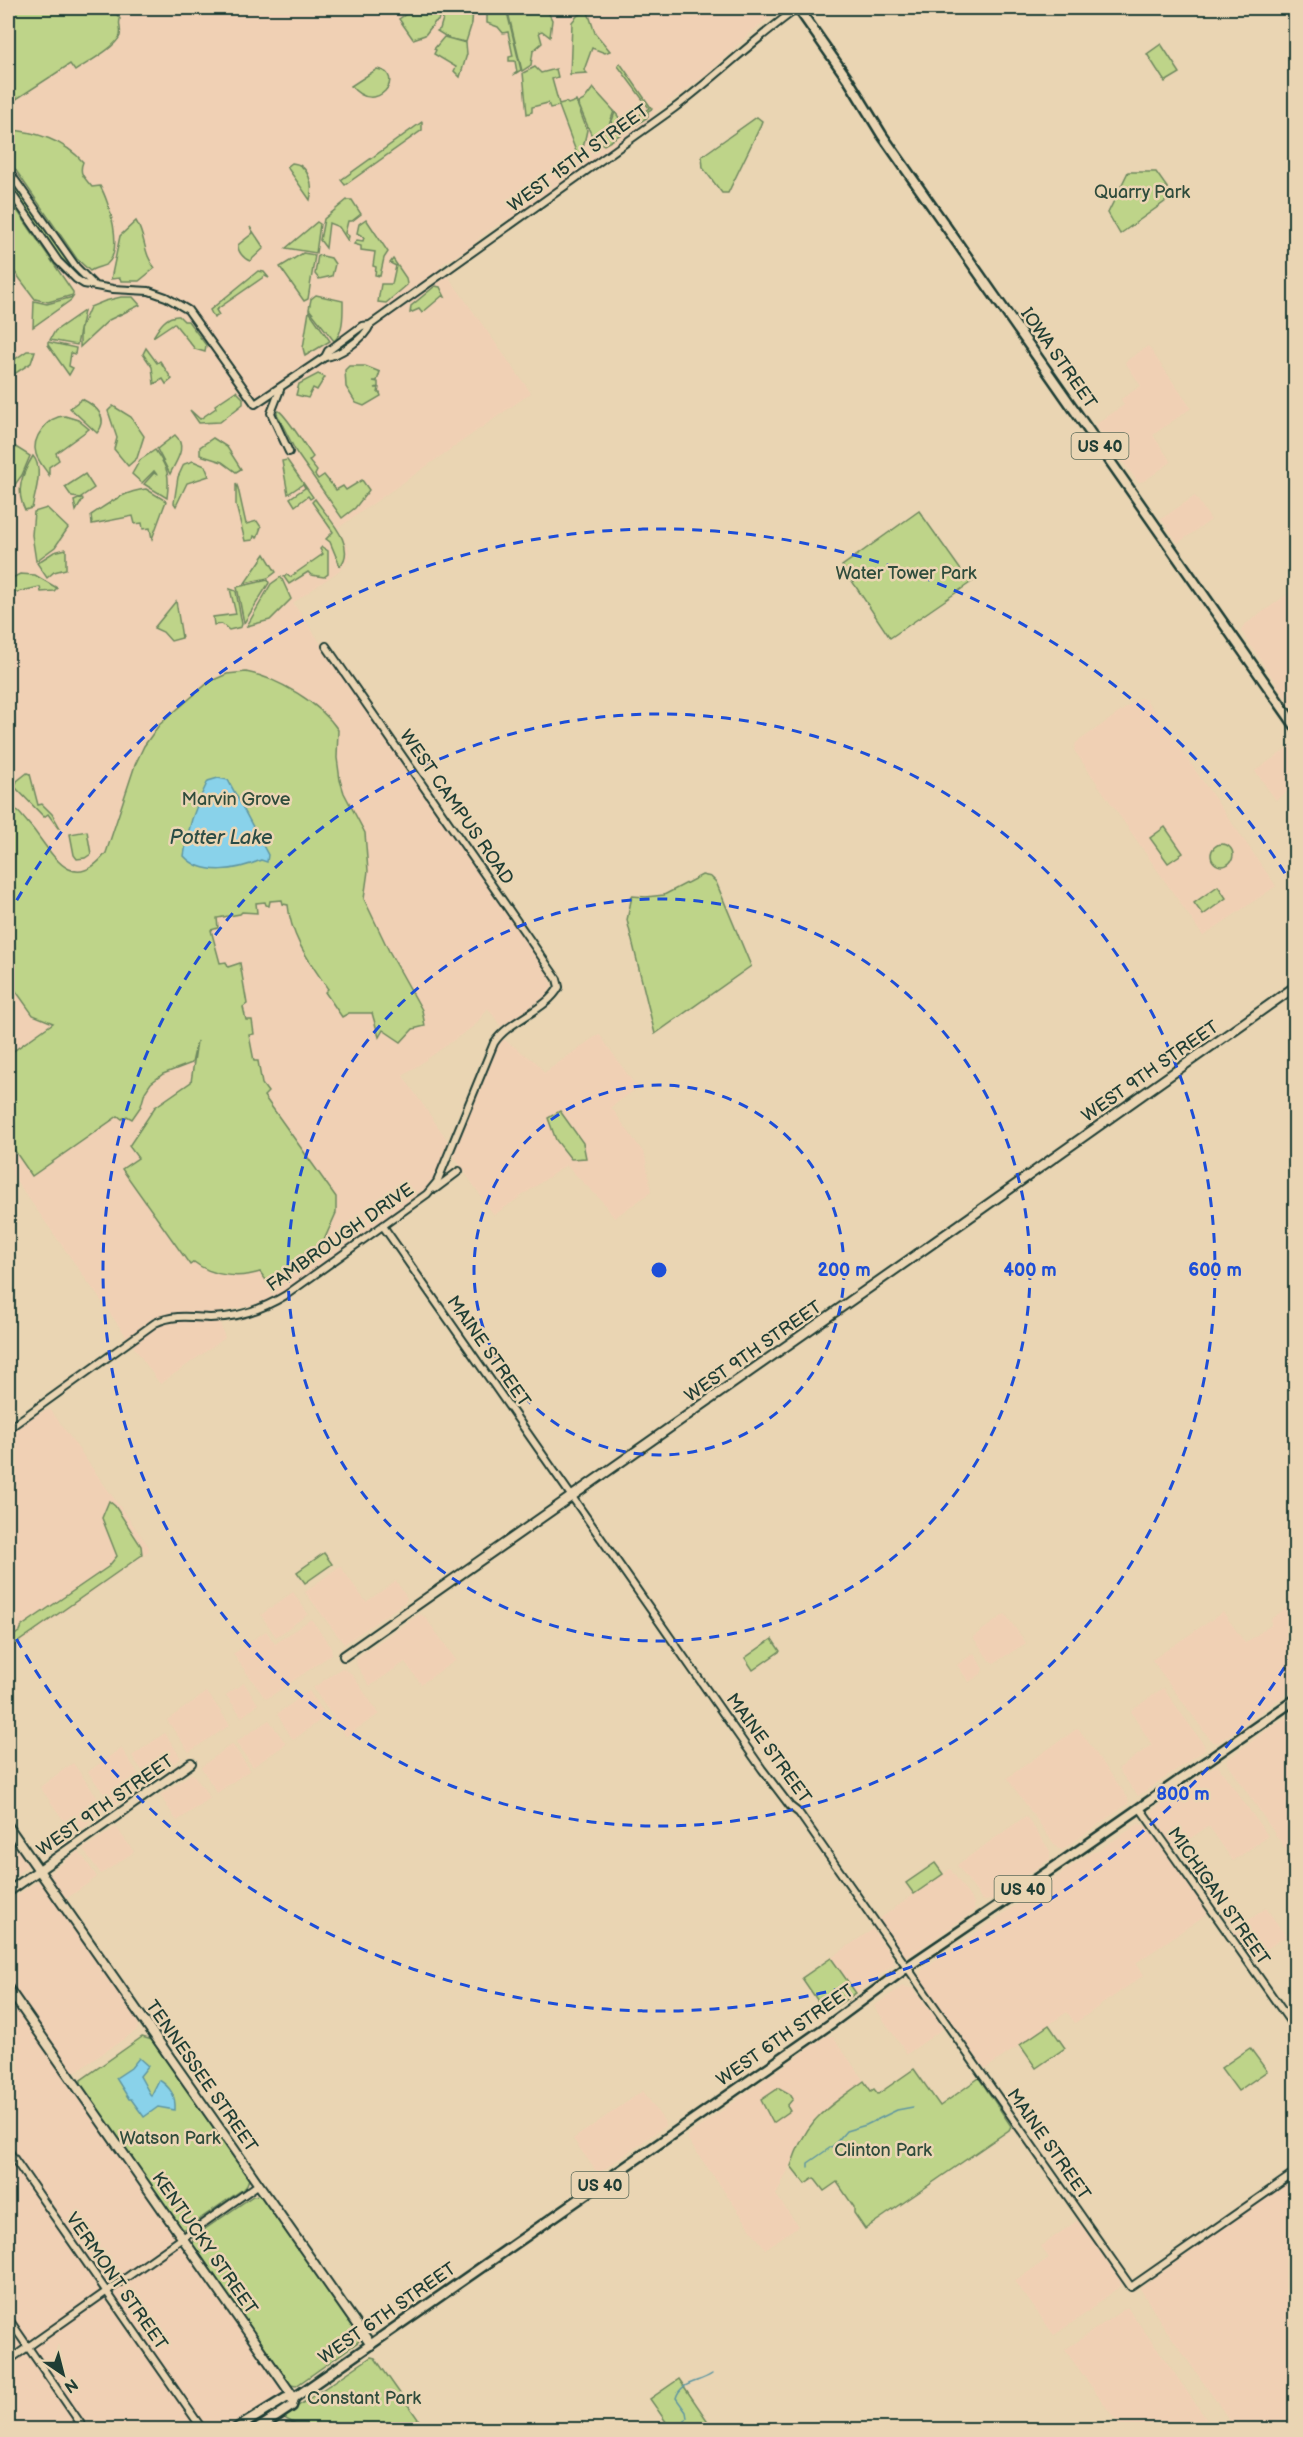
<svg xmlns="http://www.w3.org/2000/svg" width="1303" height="2437" viewBox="0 0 1303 2437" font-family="'Balsamiq Sans',sans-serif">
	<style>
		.built { fill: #f0d0b4 }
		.green { fill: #bed489; stroke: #6e885e; stroke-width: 1.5 }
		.water { fill: #89d2ea; stroke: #5f96a1; stroke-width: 1.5 }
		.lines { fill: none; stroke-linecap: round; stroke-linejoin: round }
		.stream { stroke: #5f96a1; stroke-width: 1.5 }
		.tertiary-casing { stroke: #1f3d34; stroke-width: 10 }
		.secondary-casing { stroke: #1f3d34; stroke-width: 12 }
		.trunk-casing { stroke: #1f3d34; stroke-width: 13 }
		.tertiary { stroke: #ead5b3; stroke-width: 6 }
		.secondary { stroke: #ead5b3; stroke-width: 8 }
		.trunk { stroke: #ead5b3; stroke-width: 8 }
		.ring { fill: none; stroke: #1d4ed8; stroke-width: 3; stroke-dasharray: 10 8 }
		.labels { text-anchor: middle; stroke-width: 5; stroke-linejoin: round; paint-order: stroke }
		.shield { fill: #ead5b3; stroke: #5c6b5a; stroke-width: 1.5 }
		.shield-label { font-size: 16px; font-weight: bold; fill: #1f3d34 }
		.street-label { font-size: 18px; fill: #1f3d34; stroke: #ead5b3 }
		.park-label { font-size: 18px; fill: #2f4c3c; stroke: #ead5b3 }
		.water-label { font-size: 20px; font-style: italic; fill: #2a4c46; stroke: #ead5b3 }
		.centre { fill: #1d4ed8; stroke: #ead5b3; stroke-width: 3 }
		.ring-label { font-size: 18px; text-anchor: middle; font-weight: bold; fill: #1d4ed8; stroke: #ead5b3; stroke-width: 5; stroke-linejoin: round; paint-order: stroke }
	</style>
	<rect width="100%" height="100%" fill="#ead5b3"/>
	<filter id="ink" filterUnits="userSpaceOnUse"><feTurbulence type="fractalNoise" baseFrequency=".0167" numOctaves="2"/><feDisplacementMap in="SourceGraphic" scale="12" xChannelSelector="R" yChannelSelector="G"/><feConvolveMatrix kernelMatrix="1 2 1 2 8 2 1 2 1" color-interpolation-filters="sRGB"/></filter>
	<g filter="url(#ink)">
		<g class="built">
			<polygon points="8,8 781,8 750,33 708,74 657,111 649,121 514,217 503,221 481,236 472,247 440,265 531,393 338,528 349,550 348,561 340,570 293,603 550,976 552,987 546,996 502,1028 488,1008 475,1025 403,1076 448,1141 436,1176 428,1189 278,1296 257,1305 219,1312 221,1327 225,1338 160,1384 8,1169"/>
			<polygon points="1148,346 1191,408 1153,435 1171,462 1144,481 1138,482 1095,425 1124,405 1121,399 1141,386 1125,362"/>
			<polygon points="1195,496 1211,520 1178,543 1161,519"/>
			<polygon points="1295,589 1295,712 1241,631 1243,626"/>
			<polygon points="1140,698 1146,700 1276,886 1203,936 1074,750 1076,743"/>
			<polygon points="1295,743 1295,786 1276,800 1255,771"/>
			<polygon points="599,1034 637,1088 611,1107 645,1155 651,1192 614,1218 603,1202 566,1165 494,1215 455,1158 453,1152 494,1049 502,1038 537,1063 544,1073"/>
			<polygon points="50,1409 148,1546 149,1551 8,1652 8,1433 31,1416"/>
			<polygon points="340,1566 366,1602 396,1581 407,1598 405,1602 344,1644 305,1592"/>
			<polygon points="293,1592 308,1614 276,1637 261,1615"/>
			<polygon points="1295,1602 1295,1688 1219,1742 1212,1742 1152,1660 1223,1612 1245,1643 1271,1625 1271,1619"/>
			<polygon points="420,1614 425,1617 456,1660 421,1684 405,1662 370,1686 357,1666 356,1658"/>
			<polygon points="1005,1614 1026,1643 994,1663 989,1660 973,1637"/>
			<polygon points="311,1619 331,1647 332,1654 268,1698 265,1698 233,1654 266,1631 275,1644"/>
			<polygon points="974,1653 983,1669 981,1674 969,1682 957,1665"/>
			<polygon points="342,1668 351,1673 379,1714 346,1736 313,1688"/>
			<polygon points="244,1683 258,1704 242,1717 226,1695"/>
			<polygon points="1163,1688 1204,1745 1205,1750 1138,1796 1118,1769 1152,1745 1131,1711"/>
			<polygon points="309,1691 326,1716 293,1740 277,1714"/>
			<polygon points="207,1692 230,1725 189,1752 167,1720"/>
			<polygon points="1295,1712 1296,1852 1290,1856 1228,1764 1227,1760 1261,1734"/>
			<polygon points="269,1720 286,1744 253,1767 236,1742"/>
			<polygon points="1078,1728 1128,1798 1129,1803 1062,1850 1057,1848 1007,1778"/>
			<polygon points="165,1733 181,1758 149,1780 132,1756"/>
			<polygon points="232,1744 250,1770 217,1793 201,1767"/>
			<polygon points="121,1748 145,1784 113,1806 88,1772"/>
			<polygon points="73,1763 106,1810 74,1835 40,1787"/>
			<polygon points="1218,1766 1268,1836 1233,1861 1209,1826 1174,1849 1151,1816 1154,1809 1213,1767"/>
			<polygon points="191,1774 194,1775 210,1798 177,1821 160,1795"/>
			<polygon points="1026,1816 1050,1851 1050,1859 991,1900 983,1901 957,1865"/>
			<polygon points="1138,1824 1147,1826 1208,1913 1136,1963 1144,1975 1075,2023 1067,2012 984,2070 921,1980 921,1971 1092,1852 1096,1852"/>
			<polygon points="116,1827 134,1852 101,1874 83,1849"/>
			<polygon points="8,1833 29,1865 8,1881"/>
			<polygon points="79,1851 97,1877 66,1899 48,1874"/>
			<polygon points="950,1869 974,1903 974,1911 911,1955 905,1956 878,1920"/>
			<polygon points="37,1881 41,1882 139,2023 137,2030 74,2073 8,1981 8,1902"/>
			<polygon points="1266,1908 1286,1936 1258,1955 1250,1955 1232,1932"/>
			<polygon points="873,1929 892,1957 894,1964 856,1993 831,1958"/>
			<polygon points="903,1986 914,1989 944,2028 907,2054 874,2006"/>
			<polygon points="8,1988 294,2398 234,2429 8,2429"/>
			<polygon points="826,2036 833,2037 864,2081 818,2115 809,2125 776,2195 798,2226 765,2249 688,2140 688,2135"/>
			<polygon points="643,2091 664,2121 665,2126 602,2171 596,2171 573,2139"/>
			<polygon points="1295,2177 1295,2429 1236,2429 1160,2321 1140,2288"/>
			<polygon points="1078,2220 1120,2280 1121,2285 1085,2314 1054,2335 1015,2281 1049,2258 1041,2246"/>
			<polygon points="1127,2307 1168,2364 1213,2429 1122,2429 1065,2350"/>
		</g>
		<g class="green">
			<path d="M 8,8 L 115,8 L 113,9 L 120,19 C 118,26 122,29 120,36 C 115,48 88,62 75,71 L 70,64 L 15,100 L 8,89 L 10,82 L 8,79 Z"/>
			<polygon points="415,8 442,8 438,21 435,22 425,35 413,39 399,19"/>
			<polygon points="446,8 473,8 472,23 466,42 450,39 437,31 440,29"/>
			<polygon points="487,8 505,8 507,12 521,70 513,75 517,72 515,61 509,61 509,57 513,56 508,32 503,33 498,27 487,23"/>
			<polygon points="507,8 546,8 552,20 550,37 542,31 539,32 542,43 533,51 531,65 522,71"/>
			<polygon points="588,12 595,33 610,51 605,53 592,48 584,70 587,73 571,74 570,76 572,22 578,15"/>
			<polygon points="444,37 466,43 467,54 460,77 454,71 456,67 434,54 436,50 434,49"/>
			<polygon points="1161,44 1180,73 1165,82 1147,54"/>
			<polygon points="620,63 652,109 648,111 648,117 615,138 610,127 615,112 624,125 649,108 618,66"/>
			<polygon points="535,67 541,73 556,69 558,77 552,79 559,104 566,102 568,104 576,101 587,130 580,162 559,106 550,108 548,103 532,107 532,112 527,114 523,73"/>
			<path d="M 377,69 C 408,74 376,117 351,86 Z"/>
			<polygon points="593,88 614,111 608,128 613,140 604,145 593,139 578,103 584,100"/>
			<polygon points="757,117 762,121 759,129 728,193 722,193 703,168 702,156"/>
			<polygon points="422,122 422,130 345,185 341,180"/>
			<path d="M 8,130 C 35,131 65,141 83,162 C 78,174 85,178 92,187 L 100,186 C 109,201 124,250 107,264 C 103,267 95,267 90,271 L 77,259 L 8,159 Z"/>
			<path d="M 292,163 C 309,164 314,186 310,200 L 287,167 Z"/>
			<polygon points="1128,172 1156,172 1173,196 1120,234 1108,213"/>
			<path d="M 8,174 L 71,266 L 84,279 C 57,265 26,209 8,183 Z"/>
			<polygon points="8,197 73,292 73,295 48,302 35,299 8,263"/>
			<polygon points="347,200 352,200 361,214 352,221 348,221 345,233 349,236 348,241 339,227 329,223 326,248 320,240 324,219"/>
			<polygon points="366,219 388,252 384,258 380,276 375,275 376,267 373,266 375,252 361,250 361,246 354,244 357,240 363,241 364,237 357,233 359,224"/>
			<path d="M 136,221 C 146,237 143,254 155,268 L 139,281 L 121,281 L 120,278 L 111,279 L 120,236 Z"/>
			<polygon points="317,222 320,224 316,253 286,248"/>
			<path d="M 250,227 L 264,248 L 250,261 C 244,259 237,251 238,245 L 253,233 Z"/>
			<polygon points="303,253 315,255 308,299 304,301 280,267"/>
			<polygon points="318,255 331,258 335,264 332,276 319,279 315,274"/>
			<polygon points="393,259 406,278 407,285 386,303 378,302 381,284 392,284 396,266 390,263"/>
			<polygon points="258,271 264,272 269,278 265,276 216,310 219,315 214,318 210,310"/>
			<polygon points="435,286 440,287 445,297 442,296 422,313 419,309 410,313 411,306"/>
			<path d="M 316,295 L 343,301 C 343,312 344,333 334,341 L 309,309 L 311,299 Z"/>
			<polygon points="73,297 71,300 33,327 34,301 47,304"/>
			<polygon points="121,297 133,297 140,305 109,320 80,347 80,330 90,307 105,301"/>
			<polygon points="84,311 77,345 50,340 55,331"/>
			<polygon points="309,311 330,341 305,356 303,348"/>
			<path d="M 179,316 L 184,321 L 188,321 L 206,345 L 205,352 L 195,349 L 174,323 L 153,337 C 159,327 166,315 179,316 Z"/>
			<polygon points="48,342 76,348 75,354 71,353 69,366 73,368 69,375 48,345"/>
			<polygon points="146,348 157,363 160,361 172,379 166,384 163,379 154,384 152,367 143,354"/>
			<polygon points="27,351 35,351 31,363 8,378 8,364"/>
			<polygon points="349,366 365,366 380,372 377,381 373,381 378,382 378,387 375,388 379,388 378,393 380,393 381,396 364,406 356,403 346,387 345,370"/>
			<polygon points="318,374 325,377 317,390 313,388 308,398 296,395 299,384"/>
			<polygon points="236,391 243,398 243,404 220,422 199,423 190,410 200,419 216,408 215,405"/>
			<path d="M 82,399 C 96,406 110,418 97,433 L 70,408 Z"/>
			<polygon points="113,406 131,417 144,436 137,458 128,466 114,449 117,438 108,411"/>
			<path d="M 279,411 C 286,415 306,447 313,457 L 309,461 L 317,471 L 315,475 L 318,479 L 324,475 L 336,490 L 343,486 L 346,490 L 362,480 L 369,490 L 355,508 L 342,518 L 296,452 L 277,414 L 277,411 Z"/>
			<path d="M 65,416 L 78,420 L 89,429 L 56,453 L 59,460 L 49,467 L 49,475 C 45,469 38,461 36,454 C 31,438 48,416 65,416 Z"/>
			<path d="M 175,435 C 188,447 176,461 170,474 L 157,449 Z"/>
			<polygon points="213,438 227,447 241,469 236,472 222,462 200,455 200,447"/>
			<polygon points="14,446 30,456 22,475 11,490 8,486 8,451"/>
			<path d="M 155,450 C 168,468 170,475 167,498 L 144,484 L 154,473 L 157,475 L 154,471 L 142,483 L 132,474 L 140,460 Z"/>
			<path d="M 33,456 C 44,468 35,493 32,508 L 25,510 C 15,491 22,474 33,456 Z"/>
			<polygon points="287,460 313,497 310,499 308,496 295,506 290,498 305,488 303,484 288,494 282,461"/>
			<polygon points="193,461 205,466 209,476 187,483 176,506 174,503 178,477 184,464"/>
			<polygon points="85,474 94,488 81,497 83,499 76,511 74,501 81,498 72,497 65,487"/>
			<polygon points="236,483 238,488 246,524 257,521 261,527 257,538 254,536 253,540 245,541 236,505"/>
			<path d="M 146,489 L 166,501 L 152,539 L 150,528 L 143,529 L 142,523 L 135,524 L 133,516 L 92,524 L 91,515 C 108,504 124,491 146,489 Z"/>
			<path d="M 315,499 C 327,517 358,546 340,566 L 330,542 L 326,539 L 333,532 L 312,502 Z"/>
			<polygon points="47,508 68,528 55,547 36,561 32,535 34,512"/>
			<polygon points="919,511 965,576 972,575 973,581 890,638 842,566"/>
			<path d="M 322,547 L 328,551 L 328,574 L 324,577 L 311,575 L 308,572 L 289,584 L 284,577 L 287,575 L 290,577 C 300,570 313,561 323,554 L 320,549 Z"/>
			<polygon points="66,549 66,569 54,572 47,578 37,563 54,552"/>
			<polygon points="265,554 276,572 268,578 245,583"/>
			<polygon points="20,574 35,575 57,588 54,591 41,592 40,587 8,594 8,580"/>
			<polygon points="281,577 291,599 270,620 247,626 271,584"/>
			<polygon points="268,580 269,583 244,623 237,587"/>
			<polygon points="230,589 236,591 242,624 241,627 229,630 222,624 214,625 213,617 236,614"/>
			<polygon points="176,601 182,638 171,641 163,632 154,628"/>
			<path d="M 246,672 C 278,678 320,703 338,730 L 337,758 L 340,780 L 344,793 L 365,833 L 368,871 L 364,899 L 389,951 L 422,1010 L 425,1026 L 413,1029 L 401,1042 L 383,1030 L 379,1037 L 372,1013 L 349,1013 L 342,1017 L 325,992 L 328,989 C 310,962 291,938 288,905 L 283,904 L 282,900 L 270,901 L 269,906 L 266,905 L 265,902 L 256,903 L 257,913 L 242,912 L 240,914 L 217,918 L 218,928 L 211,930 L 220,963 L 226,962 L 228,967 L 240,963 L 247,1004 L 243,1007 L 246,1020 L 252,1020 L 254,1034 L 249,1035 L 254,1061 L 258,1061 L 262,1084 L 268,1092 L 264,1096 L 336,1197 L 336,1213 L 321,1247 L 269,1284 L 260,1272 C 238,1279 212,1276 194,1262 L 190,1265 L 122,1169 L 138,1158 L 129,1146 L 155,1107 L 191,1082 L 197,1041 L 192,1063 L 163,1074 L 151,1083 L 145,1092 L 141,1106 L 132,1119 L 127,1116 L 122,1119 L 118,1116 L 32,1176 L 8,1141 L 8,1055 L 53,1023 L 33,1015 L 8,980 L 8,801 C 17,810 25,819 33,829 C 53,855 73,895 106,853 L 135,765 L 144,746 L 159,725 L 209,682 L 227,674 Z"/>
			<polygon points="27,773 30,774 38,805 42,804 52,814 60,828 58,828 48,814 44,817 15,787 17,781"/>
			<polygon points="1165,827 1183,853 1168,863 1150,838"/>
			<polygon points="87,831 91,854 85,858 77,859 74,855 70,834"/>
			<circle cx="1222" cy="855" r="11"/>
			<polygon points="702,875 711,877 716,882 751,966 655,1034 627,920 632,896 646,897 664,895"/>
			<polygon points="1218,886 1226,898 1203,915 1194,903"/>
			<polygon points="560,1111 583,1143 586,1158 571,1159 556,1140 548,1118"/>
			<polygon points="109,1501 115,1506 141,1546 142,1555 8,1649 8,1640 20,1631 22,1626 108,1567 117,1556 102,1518"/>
			<polygon points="324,1553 332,1564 305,1583 297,1572"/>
			<polygon points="772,1639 780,1651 753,1670 745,1658"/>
			<polygon points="935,1863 943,1874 914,1894 906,1883"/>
			<polygon points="831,1958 856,1993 828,2011 824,2010 802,1978"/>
			<polygon points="1049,2025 1065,2048 1036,2068 1020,2045"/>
			<polygon points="142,2037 152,2040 249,2179 246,2187 185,2229 182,2229 81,2085 81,2080"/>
			<polygon points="1250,2048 1267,2071 1238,2091 1221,2068"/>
			<path d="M 914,2069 L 940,2106 L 979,2078 L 1011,2126 L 1009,2130 L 865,2229 L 854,2213 L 854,2207 L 837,2182 L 824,2191 L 814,2178 L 805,2184 L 791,2166 C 807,2117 825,2110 864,2081 L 871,2091 L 874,2089 L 878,2094 Z"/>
			<polygon points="779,2088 790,2094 793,2099 787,2106 790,2111 773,2123 761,2100"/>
			<polygon points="259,2195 263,2198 360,2337 358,2342 296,2386 291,2385 287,2380 192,2243 195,2236 253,2196"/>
			<polygon points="371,2357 375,2358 425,2429 305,2429 282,2417"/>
			<polygon points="679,2379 711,2426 706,2429 671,2429 650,2399"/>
		</g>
		<g class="water">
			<path d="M 218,778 L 228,780 L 268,855 L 267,862 L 261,860 C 238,870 203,877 184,856 C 187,830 196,804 208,781 Z"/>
			<path d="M 139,2058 L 148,2066 L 140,2076 L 151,2096 L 159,2080 C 171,2087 176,2097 175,2110 L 158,2107 L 144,2117 L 131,2099 L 129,2099 L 116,2078 L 131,2068 Z"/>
		</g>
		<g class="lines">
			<g class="stream">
				<polyline points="808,2167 808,2163 834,2145 846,2131 866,2125 897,2110 913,2107"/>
				<path d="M 683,2430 L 683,2424 L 687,2418 L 686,2412 L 676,2398 C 681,2381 699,2383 712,2374"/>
			</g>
			<defs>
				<g id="tertiary">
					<polyline points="8,170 76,267 93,284"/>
					<path d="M 8,188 L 58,261 L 76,279 L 84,284 L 113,289 L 149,291 L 166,297 L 188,310 L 255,404 L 325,357 L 328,351 L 362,326 L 370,325 L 673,109 C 716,77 754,39 798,8"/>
					<path d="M 325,357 C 339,356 365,338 370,325"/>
					<polyline points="280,390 271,413 289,452"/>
					<polyline points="435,1189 459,1171"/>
					<polyline points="383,1226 762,1769 790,1806 799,1813 1131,2287 1296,2172"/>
					<path d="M 8,1429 L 155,1323 C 174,1314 190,1317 210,1318 C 238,1318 263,1309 286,1295 L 427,1194 L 437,1182 L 494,1043 C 510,1019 546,1011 559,987 L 557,979 L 326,646"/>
					<polyline points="1140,1808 1296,2030"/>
					<polyline points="8,2150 203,2430"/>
					<polyline points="8,2318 85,2430"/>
					<polyline points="8,2361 259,2184"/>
				</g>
				<g id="secondary">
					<polyline points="344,1656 963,1222 1296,986"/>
					<polyline points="8,1826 371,2345"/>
					<polyline points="8,1892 191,1763"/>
					<polyline points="8,1988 294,2398"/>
				</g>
				<g id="trunk">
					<polyline points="798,8 849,81 882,135 1296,727"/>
					<polyline points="234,2430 286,2398 294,2398"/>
					<polyline points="256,2430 292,2406 294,2398 829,2025 913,1963 1062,1862 1296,1699"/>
				</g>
			</defs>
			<use href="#tertiary" class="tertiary-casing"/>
			<use href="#secondary" class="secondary-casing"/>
			<use href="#trunk" class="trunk-casing"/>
			<use href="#tertiary" class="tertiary"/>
			<use href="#secondary" class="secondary"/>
			<use href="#trunk" class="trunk"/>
		</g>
	</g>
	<g class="ring">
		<circle cx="659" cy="1270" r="185"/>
		<circle cx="659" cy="1270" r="371"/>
		<circle cx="659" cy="1270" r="556"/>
		<path d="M1294 1652A741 741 0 0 1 8 1624M8 916A741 741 0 0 1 1294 888"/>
	</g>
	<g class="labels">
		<g class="shield">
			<rect x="1071.5" y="433" width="57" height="26" rx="4.5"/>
			<rect x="994.5" y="1876" width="57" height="26" rx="4.5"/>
			<rect x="571.5" y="2172" width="57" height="26" rx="4.5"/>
		</g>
		<g class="shield-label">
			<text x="1100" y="452">US 40</text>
			<text x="1023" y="1895">US 40</text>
			<text x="600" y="2191">US 40</text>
		</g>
		<g class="street-label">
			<text transform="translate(578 158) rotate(-36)" y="6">WEST 15TH STREET</text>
			<text transform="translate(1059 358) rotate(55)" y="6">IOWA STREET</text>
			<text transform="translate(457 807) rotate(55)" y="6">WEST CAMPUS ROAD</text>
			<text transform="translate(1150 1071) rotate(-35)" y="6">WEST 9TH STREET</text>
			<text transform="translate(340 1237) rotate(-35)" y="6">FAMBROUGH DRIVE</text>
			<text transform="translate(489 1351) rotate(55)" y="6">MAINE STREET</text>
			<text transform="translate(753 1351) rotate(-35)" y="6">WEST 9TH STREET</text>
			<text transform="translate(769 1748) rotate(54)" y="6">MAINE STREET</text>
			<text transform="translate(105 1805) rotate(-35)" y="6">WEST 9TH STREET</text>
			<text transform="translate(1219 1896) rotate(55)" y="6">MICHIGAN STREET</text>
			<text transform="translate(785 2035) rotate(-35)" y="6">WEST 6TH STREET</text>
			<text transform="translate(202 2076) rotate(55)" y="6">TENNESSEE STREET</text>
			<text transform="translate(1049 2144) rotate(55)" y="6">MAINE STREET</text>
			<text transform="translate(205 2243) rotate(55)" y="6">KENTUCKY STREET</text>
			<text transform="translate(117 2281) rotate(55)" y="6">VERMONT STREET</text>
			<text transform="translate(387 2313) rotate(-35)" y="6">WEST 6TH STREET</text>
		</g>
		<g class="park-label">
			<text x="1142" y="198">Quarry Park</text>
			<text x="906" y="579">Water Tower Park</text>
			<text x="236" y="805">Marvin Grove</text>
			<text x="170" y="2144">Watson Park</text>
			<text x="883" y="2156">Clinton Park</text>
			<text x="364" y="2404">Constant Park</text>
		</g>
		<g class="water-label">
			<text x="221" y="844">Potter Lake</text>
		</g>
	</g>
	<circle cx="659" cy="1270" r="9" class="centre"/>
	<g class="ring-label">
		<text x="844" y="1276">200 m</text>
		<text x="1030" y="1276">400 m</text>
		<text x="1215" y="1276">600 m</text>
		<text x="1183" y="1800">800 m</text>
	</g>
	<rect width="1303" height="2437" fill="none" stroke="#ead5b3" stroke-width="30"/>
	<rect x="15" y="15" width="1273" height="2407" fill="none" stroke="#1f3d34" stroke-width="2" filter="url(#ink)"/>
	<g transform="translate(63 2374) rotate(145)" stroke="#ead5b3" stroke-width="4.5" paint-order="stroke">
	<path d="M0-4.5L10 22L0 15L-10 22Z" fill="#1f3d34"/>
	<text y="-9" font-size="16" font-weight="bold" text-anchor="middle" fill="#1f3d34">N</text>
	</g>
</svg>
